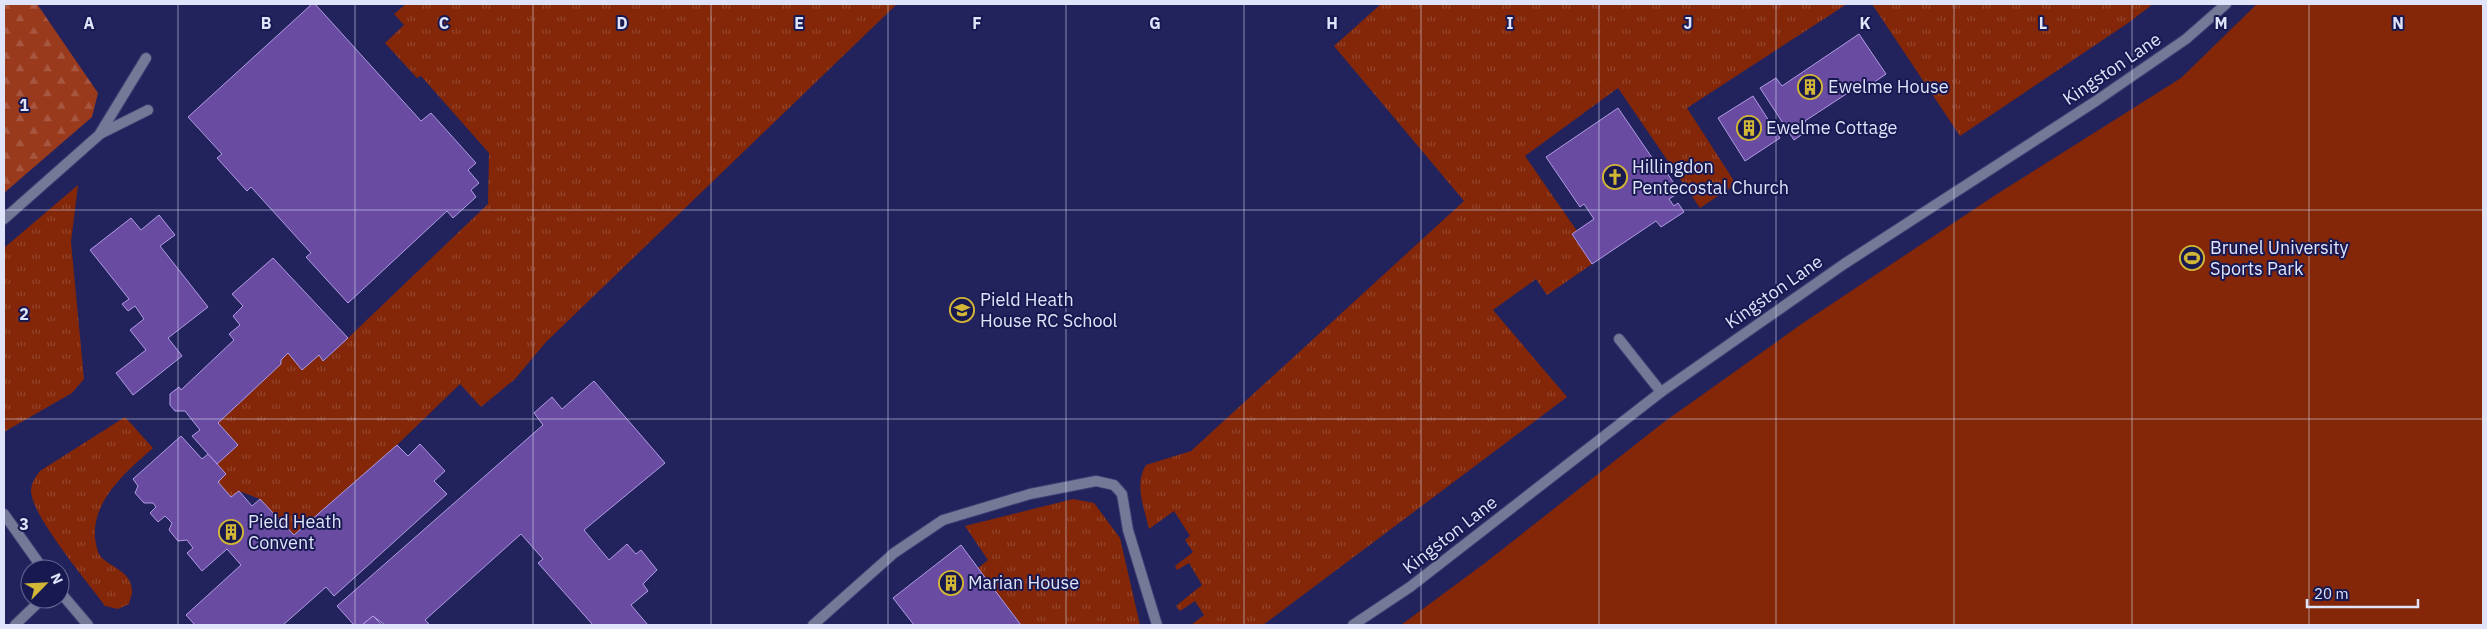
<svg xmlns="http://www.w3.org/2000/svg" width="2487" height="629" viewBox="0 0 2487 629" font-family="'IBM Plex Sans',sans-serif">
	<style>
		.grass { fill: url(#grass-tufts) }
		.forest { fill: url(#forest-firs) }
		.pitch { fill: #832708 }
		.building { fill: #694ca2; stroke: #b09ce2 }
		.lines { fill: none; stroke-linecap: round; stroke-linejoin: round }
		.service-casing { stroke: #3c3e73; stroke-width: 12 }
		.minor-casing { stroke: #3c3e73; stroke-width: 12 }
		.tertiary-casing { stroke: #3c3e73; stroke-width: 12 }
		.service { stroke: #747997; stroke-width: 10 }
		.minor { stroke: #747997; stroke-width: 10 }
		.tertiary { stroke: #747997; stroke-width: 10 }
		.grid { fill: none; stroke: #dfe4fa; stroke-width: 1; stroke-opacity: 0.55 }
		.labels { text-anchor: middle; stroke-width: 4; stroke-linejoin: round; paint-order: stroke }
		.street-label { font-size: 18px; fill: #dfe4fa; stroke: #191952 }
		.poi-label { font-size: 18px; fill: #dfe4fa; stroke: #191952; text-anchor: start }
		.grid-label { font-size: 16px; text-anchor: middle; font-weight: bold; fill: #dfe4fa; stroke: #191952; stroke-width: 4; stroke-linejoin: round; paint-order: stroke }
	</style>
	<defs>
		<pattern id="grass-tufts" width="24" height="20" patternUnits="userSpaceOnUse" patternTransform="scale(1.25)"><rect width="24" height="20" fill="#832708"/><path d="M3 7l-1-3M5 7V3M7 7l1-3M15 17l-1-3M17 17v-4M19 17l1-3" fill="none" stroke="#94462d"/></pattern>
		<pattern id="forest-firs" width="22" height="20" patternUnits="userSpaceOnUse" patternTransform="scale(1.25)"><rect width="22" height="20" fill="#993a1d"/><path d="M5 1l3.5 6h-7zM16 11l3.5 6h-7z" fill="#a7563f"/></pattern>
	</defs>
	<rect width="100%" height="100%" fill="#22235d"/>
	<g class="grass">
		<polygon points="406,4 897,4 546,342 515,379 481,407 460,384 397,445 294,535 260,499 239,491 231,497 218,482 226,474 217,464 238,445 218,423 281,364 281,360 288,353 302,370 319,355 324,361 488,204 489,153 421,76 417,78 385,43 404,25 394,14"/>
		<path d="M 1381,4 L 1847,4 L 1687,108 L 1736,184 L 1700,208 L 1618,88 L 1525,156 L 1577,231 L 1572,235 L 1592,264 L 1547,295 L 1536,279 L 1493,310 L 1567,397 L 1263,625 L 1191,625 L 1204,615 L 1195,601 L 1180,611 L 1176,606 L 1202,585 L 1189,563 L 1177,570 L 1175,566 L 1193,552 L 1185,540 L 1190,536 L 1174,511 L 1149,529 C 1144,507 1134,484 1146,465 L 1191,451 L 1464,201 L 1334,46 Z"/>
		<polygon points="1872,4 2153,4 2128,23 1960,136"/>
		<polygon points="78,185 71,242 84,379 72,393 4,432 4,248"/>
		<path d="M 125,417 L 153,448 C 127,471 92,500 95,538 C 96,544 97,552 101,557 C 112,568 133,572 132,593 C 132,596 129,600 129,604 L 118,609 L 105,606 C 87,581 34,519 31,492 C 31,483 35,478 40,471 Z"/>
		<polygon points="1073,499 1094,503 1120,538 1140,625 1021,625 978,568 988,560 965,526"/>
	</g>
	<polygon class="forest" points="4,4 37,4 98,93 92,117 4,193"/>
	<polygon class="pitch" points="2257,4 2483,4 2483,625 1401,625 1485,563 1664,422 1803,323 1997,194 2181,78"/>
	<g class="building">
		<polygon points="312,4 315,4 421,121 431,113 476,163 468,170 479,183 471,190 476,197 453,218 447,211 348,303 306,257 311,253 251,187 247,191 217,158 222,154 188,117"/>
		<polygon points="1859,34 1886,74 1866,88 1863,83 1805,121 1810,129 1794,140 1760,88 1776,78 1782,86"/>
		<polygon points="1753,96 1780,138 1745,161 1718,118"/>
		<polygon points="1618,108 1655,162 1658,160 1680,192 1669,199 1674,206 1678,203 1684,212 1661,227 1656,221 1592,264 1572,234 1594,219 1584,204 1580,207 1546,157"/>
		<polygon points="159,215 175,235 160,246 208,307 168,338 182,356 133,395 116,373 146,350 130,330 144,319 135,306 128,311 122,304 129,299 90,250 131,218 141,230"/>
		<polygon points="273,258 348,338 323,361 319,355 302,370 288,353 281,360 281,364 218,423 238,445 217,464 192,436 200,430 185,411 175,411 170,405 170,394 179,387 181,390 234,340 229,334 240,325 233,316 243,306 232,294"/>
		<polygon points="594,381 665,463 584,530 609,560 627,544 636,554 641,550 657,570 643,584 648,591 631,605 648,625 593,625 538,563 543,559 521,534 425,620 430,625 385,625 373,616 362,625 354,625 337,606 543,425 534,413 552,397 562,409"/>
		<polygon points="181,436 202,459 208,454 226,474 218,482 231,497 239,491 252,506 260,499 294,535 397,445 408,456 420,444 445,471 434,481 447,494 334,596 326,587 283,625 195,625 186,615 241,565 227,549 202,571 187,553 193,548 187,540 178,541 169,530 172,523 165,516 158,522 150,513 156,507 153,503 144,503 135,493 138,486 133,479"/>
		<polygon points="961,545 978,568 1021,625 914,625 893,598"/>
		<polygon points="373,616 382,625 362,625"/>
	</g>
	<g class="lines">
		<defs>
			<g id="service">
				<polyline points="100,134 148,110"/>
				<polyline points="4,219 99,135 146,58"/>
				<polyline points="1619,339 1661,392"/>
				<polyline points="813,625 894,553 943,520 1030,494 1096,481 1114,485 1122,494 1128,530 1157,625"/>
			</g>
			<polyline id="minor" points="15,625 42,599"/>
			<g id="tertiary">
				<polyline points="4,514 43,569"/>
				<polyline points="60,592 88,625"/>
				<polyline points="1353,625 1410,587 1661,392 1844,264 2096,101 2186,39 2226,4"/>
			</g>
		</defs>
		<use href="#service" class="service-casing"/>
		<use href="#minor" class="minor-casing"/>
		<use href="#tertiary" class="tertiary-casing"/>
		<use href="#service" class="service"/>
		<use href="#minor" class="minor"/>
		<use href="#tertiary" class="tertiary"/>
	</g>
	<path class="grid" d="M 178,4 L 178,625M 355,4 L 355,625M 533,4 L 533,625M 711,4 L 711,625M 888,4 L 888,625M 1066,4 L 1066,625M 1244,4 L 1244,625M 1421,4 L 1421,625M 1599,4 L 1599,625M 1776,4 L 1776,625M 1954,4 L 1954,625M 2132,4 L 2132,625M 2309,4 L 2309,625M 4,210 L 2483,210M 4,419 L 2483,419"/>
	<defs>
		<symbol id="building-ring" viewBox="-11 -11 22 22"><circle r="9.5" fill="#191952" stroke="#d2b736" stroke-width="1.5"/><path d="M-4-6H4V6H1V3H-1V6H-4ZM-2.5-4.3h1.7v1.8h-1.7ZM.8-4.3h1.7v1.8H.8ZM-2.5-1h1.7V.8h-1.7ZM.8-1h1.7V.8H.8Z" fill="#d2b736"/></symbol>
		<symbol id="church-ring" viewBox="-11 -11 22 22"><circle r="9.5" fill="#191952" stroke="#d2b736" stroke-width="1.5"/><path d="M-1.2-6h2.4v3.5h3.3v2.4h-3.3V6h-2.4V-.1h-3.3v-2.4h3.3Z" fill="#d2b736"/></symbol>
		<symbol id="stadium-ring" viewBox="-11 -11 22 22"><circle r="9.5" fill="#191952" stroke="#d2b736" stroke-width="1.5"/><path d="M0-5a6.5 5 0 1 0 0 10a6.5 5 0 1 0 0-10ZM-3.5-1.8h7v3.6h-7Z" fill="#d2b736"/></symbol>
		<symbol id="school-ring" viewBox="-11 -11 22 22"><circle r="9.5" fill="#191952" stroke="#d2b736" stroke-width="1.5"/><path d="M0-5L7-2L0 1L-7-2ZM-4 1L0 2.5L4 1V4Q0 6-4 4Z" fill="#d2b736"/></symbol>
	</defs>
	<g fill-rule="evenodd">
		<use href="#building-ring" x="1796" y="73" width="28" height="28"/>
		<use href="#building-ring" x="1735" y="114" width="28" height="28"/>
		<use href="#church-ring" x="1601" y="163" width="28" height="28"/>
		<use href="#stadium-ring" x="2178" y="244" width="28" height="28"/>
		<use href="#school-ring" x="948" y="296" width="28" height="28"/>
		<use href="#building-ring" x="217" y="518" width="28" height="28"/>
		<use href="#building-ring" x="937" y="569" width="28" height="28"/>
	</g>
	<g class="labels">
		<g class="street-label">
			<text transform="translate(2112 69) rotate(-34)" y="6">Kingston Lane</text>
			<text transform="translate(1774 292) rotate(-35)" y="6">Kingston Lane</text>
			<text transform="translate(1450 535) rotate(-38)" y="6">Kingston Lane</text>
		</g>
		<g class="poi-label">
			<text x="1828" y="93">Ewelme House</text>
			<text x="1766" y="134">Ewelme Cottage</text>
			<text x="1632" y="173">Hillingdon<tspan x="1632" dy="21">Pentecostal Church</tspan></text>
			<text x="2210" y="254">Brunel University<tspan x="2210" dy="21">Sports Park</tspan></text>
			<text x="980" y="306">Pield Heath<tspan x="980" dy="21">House RC School</tspan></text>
			<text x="248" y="528">Pield Heath<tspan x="248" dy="21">Convent</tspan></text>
			<text x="968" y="589">Marian House</text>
		</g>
	</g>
	<g class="grid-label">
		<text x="89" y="29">A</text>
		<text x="266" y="29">B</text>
		<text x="444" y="29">C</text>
		<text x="622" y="29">D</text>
		<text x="799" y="29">E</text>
		<text x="977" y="29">F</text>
		<text x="1155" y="29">G</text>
		<text x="1332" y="29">H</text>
		<text x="1510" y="29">I</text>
		<text x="1688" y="29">J</text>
		<text x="1865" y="29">K</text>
		<text x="2043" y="29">L</text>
		<text x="2221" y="29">M</text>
		<text x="2398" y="29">N</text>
		<text x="24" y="111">1</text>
		<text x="24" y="320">2</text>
		<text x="24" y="530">3</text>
	</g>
	<rect width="2487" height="629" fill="none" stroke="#dfe4fa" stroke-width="10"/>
	<g transform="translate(45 584) rotate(66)"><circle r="24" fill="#191952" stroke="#686a95"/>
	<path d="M0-4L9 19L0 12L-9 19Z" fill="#d2b736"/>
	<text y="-8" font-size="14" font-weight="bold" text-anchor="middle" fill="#dfe4fa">N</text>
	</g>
	<path d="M2307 599v8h111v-8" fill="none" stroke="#dfe4fa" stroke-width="2.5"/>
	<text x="2314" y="599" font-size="15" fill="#dfe4fa" stroke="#191952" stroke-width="4" paint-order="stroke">20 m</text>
</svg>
